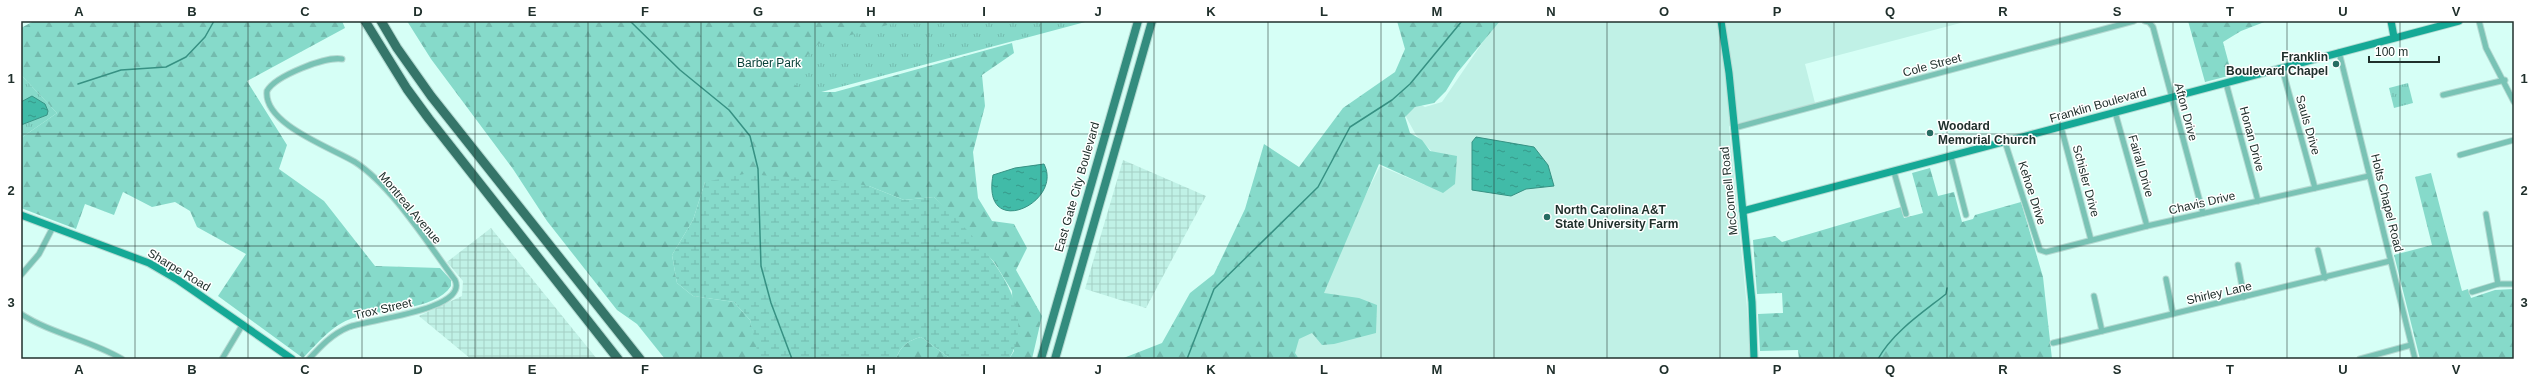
<svg xmlns="http://www.w3.org/2000/svg" width="2535" height="380" viewBox="0 0 2535 380" font-family="Helvetica,sans-serif">
	<style>
		.built { fill: #c0f1e6 }
		.industrial { fill: url(#industrial-grid) }
		.grass { fill: url(#grass-tufts) }
		.forest { fill: url(#forest-firs) }
		.wetland { fill: url(#wetland-marsh) }
		.water { fill: url(#water-ripples); stroke: #379183 }
		.lines { fill: none; stroke-linecap: round; stroke-linejoin: round }
		.stream { stroke: #379183; stroke-width: 1.5 }
		.street-casing { stroke: #b5dad2; stroke-width: 7 }
		.secondary-casing { stroke: #b5dad2; stroke-width: 9 }
		.primary-casing { stroke: #b5dad2; stroke-width: 10 }
		.highway-casing { stroke: #b5dad2; stroke-width: 11 }
		.street { stroke: #79c3b5; stroke-width: 5 }
		.secondary { stroke: #15a996; stroke-width: 7 }
		.primary { stroke: #338c7e; stroke-width: 8 }
		.highway { stroke: #357569; stroke-width: 9 }
		.grid { fill: none; stroke: #20302c; stroke-width: 1; stroke-opacity: 0.55 }
		.poi-dot { fill: #266c61; stroke: #fff; stroke-width: 1.5 }
		.labels { text-anchor: middle; stroke-width: 3; stroke-linejoin: round; paint-order: stroke }
		.poi-label { font-size: 12px; font-weight: bold; fill: #20302c; stroke: #fff; text-anchor: start }
		.park-label { font-size: 12px; fill: #073f37; stroke: #fff }
		.street-label { font-size: 12px; fill: #20302c; stroke: #fff }
		.neatline { fill: none; stroke: #20302c; stroke-width: 1.5 }
		.grid-label { font-size: 13px; text-anchor: middle; font-weight: bold; fill: #20302c }
	</style>
	<defs>
		<pattern id="industrial-grid" width="8" height="8" patternUnits="userSpaceOnUse"><rect width="8" height="8" fill="#c0f1e6"/><path d="M0 4h8M4 0v8" fill="none" stroke="#a5cfc5"/></pattern>
		<pattern id="grass-tufts" width="24" height="20" patternUnits="userSpaceOnUse"><rect width="24" height="20" fill="#86daca"/><path d="M3 7l-1-3M5 7V3M7 7l1-3M15 17l-1-3M17 17v-4M19 17l1-3" fill="none" stroke="#73bbae"/></pattern>
		<pattern id="forest-firs" width="22" height="20" patternUnits="userSpaceOnUse"><rect width="22" height="20" fill="#86daca"/><path d="M5 1l3.5 6h-7zM16 11l3.5 6h-7z" fill="#73bbae"/></pattern>
		<pattern id="wetland-marsh" width="20" height="14" patternUnits="userSpaceOnUse"><rect width="20" height="14" fill="#86daca"/><path d="M1 5h8M5 5V1M11 12h8M15 12V8" fill="none" stroke="#73bbae"/></pattern>
		<pattern id="water-ripples" width="26" height="14" patternUnits="userSpaceOnUse"><rect width="26" height="14" fill="#41bba8"/><path d="M2 4q2-2 4 0t4 0M15 11q2-2 4 0t4 0" fill="none" stroke="#369889"/></pattern>
	</defs>
	<rect width="100%" height="100%" fill="#d6fff6"/>
	<polygon class="built" points="1497,21 1968,21 1805,64 1815,103 1729,126 1752,359 1275,359 1319,290 1380,166 1425,185 1446,186 1437,157 1416,135 1405,115 1419,104 1425,107 1442,102"/>
	<g class="industrial">
		<polygon points="1123,160 1206,196 1146,308 1085,289"/>
		<polygon points="491,228 597,359 471,359 419,316 462,296 463,281 447,262"/>
	</g>
	<g class="grass">
		<polygon points="611,21 1089,21 750,111"/>
		<polygon points="21,75 57,113 21,138 21,125 47,115 32,97 21,102"/>
		<polygon points="2408,83 2413,103 2394,108 2389,88"/>
	</g>
	<g class="forest">
		<path d="M 34,21 L 342,21 L 345,28 L 247,81 L 287,145 L 279,169 L 324,201 L 375,266 L 440,268 L 451,280 L 451,286 C 435,311 380,309 353,318 C 332,325 318,343 303,358 L 218,296 L 246,254 L 197,227 L 190,211 L 175,202 L 152,207 L 123,192 L 114,215 L 85,204 L 76,229 L 21,208 L 21,138 L 57,113 L 21,75 L 21,28 Z"/>
		<polygon points="407,21 902,21 818,44 790,73 795,85 809,92 835,92 1012,43 1014,53 982,75 985,106 973,152 978,198 992,221 1014,224 1027,248 1016,270 1042,316 1032,359 1009,359 1014,351 1012,291 994,262 934,197 904,200 869,186 705,182 693,220 672,255 677,283 693,296 734,302 750,320 760,356 759,359 665,359 637,324 617,310 547,221 513,169 431,59"/>
		<polygon points="1397,21 1500,21 1457,73 1446,91 1434,103 1415,107 1405,117 1410,133 1422,140 1430,151 1457,156 1455,184 1443,193 1379,164 1324,293 1359,298 1377,305 1376,333 1334,344 1322,345 1312,333 1299,339 1295,353 1299,359 1121,359 1162,343 1190,293 1214,274 1245,209 1264,144 1299,167 1343,108 1395,72 1405,49"/>
		<polygon points="2188,21 2267,21 2241,31 2223,42 2232,75 2205,82"/>
		<polygon points="1930,168 1938,196 1954,192 1962,222 1973,219 1975,215 2021,202 2043,277 2052,359 1799,359 1798,350 1760,351 1758,314 1783,313 1782,293 1757,294 1753,240 1775,236 1782,242 1901,207 1904,218 1923,213 1912,173"/>
		<polygon points="2431,173 2462,291 2468,289 2471,298 2495,290 2514,289 2514,359 2420,359 2394,255 2432,245 2415,177"/>
		<path d="M 921,337 L 951,359 L 896,359 C 900,346 909,340 921,337 Z"/>
	</g>
	<path class="wetland" d="M 744,174 L 834,180 L 869,186 L 904,200 L 934,197 C 972,234 1044,301 1009,359 L 951,359 L 921,337 C 909,340 900,346 896,359 L 759,359 L 750,320 L 734,302 L 693,296 L 677,283 L 672,255 L 693,220 L 705,182 Z"/>
	<g class="water">
		<polygon points="32,96 45,104 48,111 47,115 21,125 21,102"/>
		<polygon points="1476,137 1534,147 1548,165 1554,186 1526,189 1511,196 1472,190 1472,142"/>
		<path d="M 1044,164 C 1064,203 981,241 993,175 L 1015,168 Z"/>
	</g>
	<g class="lines">
		<g class="stream">
			<polyline points="630,21 680,70 729,110 750,136 758,169 761,266 771,303 792,359"/>
			<polyline points="78,84 121,70 166,67 186,57 205,37 214,21"/>
			<polyline points="1187,359 1214,289 1318,187 1350,127 1392,100 1410,84 1462,21"/>
			<path d="M 1878,359 C 1893,332 1922,313 1946,294 L 1947,288"/>
		</g>
		<defs>
			<g id="street">
				<polyline points="2145,21 2149,22 2153,27 2203,213"/>
				<polyline points="2479,21 2486,48 2514,102"/>
				<polyline points="2339,52 2415,359"/>
				<polyline points="2282,68 2315,188"/>
				<polyline points="2226,83 2258,201"/>
				<polyline points="2443,95 2505,80"/>
				<polyline points="2115,112 2147,226"/>
				<polyline points="2061,127 2091,240"/>
				<polyline points="1734,128 2134,21"/>
				<polyline points="2005,142 2040,250 2046,252 2147,226 2369,176"/>
				<polyline points="2460,155 2514,140"/>
				<polyline points="1951,157 1966,215"/>
				<polyline points="1894,172 1906,214"/>
				<polyline points="2486,214 2498,284"/>
				<polyline points="2318,250 2325,278"/>
				<polyline points="2238,265 2244,297"/>
				<polyline points="21,275 39,254 53,227"/>
				<polyline points="2166,279 2173,314"/>
				<polyline points="2472,292 2498,284 2514,284"/>
				<polyline points="2094,296 2102,331"/>
				<path d="M 21,314 C 52,334 90,340 122,359"/>
				<polyline points="2053,343 2390,261"/>
				<polyline points="222,359 243,324"/>
				<path d="M 309,359 C 321,346 332,334 349,327 C 366,320 469,310 455,280 C 428,244 392,186 355,162 C 332,148 263,124 267,91 C 275,76 326,56 342,59"/>
				<polyline points="2360,359 2411,345"/>
			</g>
			<g id="secondary">
				<polyline points="1721,21 1729,73 1752,302 1754,359"/>
				<polyline points="2391,21 2394,37"/>
				<polyline points="1743,211 2459,21"/>
				<polyline points="21,215 149,263 178,280 292,359"/>
			</g>
			<g id="primary">
				<polyline points="1041,359 1138,21"/>
				<polyline points="1055,359 1152,21"/>
			</g>
			<g id="highway">
				<polyline points="365,21 407,89 429,119 618,359"/>
				<polyline points="381,21 397,48 431,96 640,359"/>
			</g>
		</defs>
		<use href="#street" class="street-casing"/>
		<use href="#secondary" class="secondary-casing"/>
		<use href="#primary" class="primary-casing"/>
		<use href="#highway" class="highway-casing"/>
		<use href="#street" class="street"/>
		<use href="#secondary" class="secondary"/>
		<use href="#primary" class="primary"/>
		<use href="#highway" class="highway"/>
	</g>
	<path class="grid" d="M 135,21 L 135,359M 248,21 L 248,359M 362,21 L 362,359M 475,21 L 475,359M 588,21 L 588,359M 701,21 L 701,359M 815,21 L 815,359M 928,21 L 928,359M 1041,21 L 1041,359M 1154,21 L 1154,359M 1268,21 L 1268,359M 1381,21 L 1381,359M 1494,21 L 1494,359M 1607,21 L 1607,359M 1720,21 L 1720,359M 1834,21 L 1834,359M 1947,21 L 1947,359M 2060,21 L 2060,359M 2173,21 L 2173,359M 2287,21 L 2287,359M 2400,21 L 2400,359M 21,134 L 2514,134M 21,246 L 2514,246"/>
	<g class="poi-dot">
		<circle cx="2336" cy="64" r="4"/>
		<circle cx="1930" cy="133" r="4"/>
		<circle cx="1547" cy="217" r="4"/>
	</g>
	<g class="labels">
		<g class="poi-label">
			<text x="2328" y="61" text-anchor="end">Franklin<tspan x="2328" dy="14">Boulevard Chapel</tspan></text>
			<text x="1938" y="130">Woodard<tspan x="1938" dy="14">Memorial Church</tspan></text>
			<text x="1555" y="214">North Carolina A&amp;T<tspan x="1555" dy="14">State University Farm</tspan></text>
		</g>
		<g class="park-label">
			<text x="769" y="67">Barber Park</text>
		</g>
		<g class="street-label">
			<text transform="translate(1932 65) rotate(-15)" y="4">Cole Street</text>
			<text transform="translate(2098 105) rotate(-16)" y="4">Franklin Boulevard</text>
			<text transform="translate(2186 112) rotate(75)" y="4">Afton Drive</text>
			<text transform="translate(2308 125) rotate(74)" y="4">Sauls Drive</text>
			<text transform="translate(2252 139) rotate(75)" y="4">Honan Drive</text>
			<text transform="translate(2141 166) rotate(74)" y="4">Fairall Drive</text>
			<text transform="translate(2086 181) rotate(75)" y="4">Schisler Drive</text>
			<text transform="translate(1077 187) rotate(-74)" y="4">East Gate City Boulevard</text>
			<text transform="translate(1729 191) rotate(-96)" y="4">McConnell Road</text>
			<text transform="translate(2032 193) rotate(72)" y="4">Kehoe Drive</text>
			<text transform="translate(2202 203) rotate(-13)" y="4">Chavis Drive</text>
			<text transform="translate(2387 203) rotate(76)" y="4">Holts Chapel Road</text>
			<text transform="translate(410 208) rotate(50)" y="4">Montreal Avenue</text>
			<text transform="translate(179 270) rotate(31)" y="4">Sharpe Road</text>
			<text transform="translate(2219 293) rotate(-13)" y="4">Shirley Lane</text>
			<text transform="translate(383 309) rotate(-13)" y="4">Trox Street</text>
		</g>
	</g>
	<rect width="2535" height="380" fill="none" stroke="#ffffff" stroke-width="44"/>
	<path d="M2369 56v6h70v-6" fill="none" stroke="#20302c" stroke-width="2"/>
	<text x="2375" y="56" font-size="12" fill="#20302c" stroke="#ffffff" stroke-width="3" paint-order="stroke">100 m</text>
	<rect x="22" y="22" width="2491" height="336" class="neatline"/>
	<g class="grid-label">
		<text x="79" y="16">A</text>
		<text x="192" y="16">B</text>
		<text x="305" y="16">C</text>
		<text x="418" y="16">D</text>
		<text x="532" y="16">E</text>
		<text x="645" y="16">F</text>
		<text x="758" y="16">G</text>
		<text x="871" y="16">H</text>
		<text x="984" y="16">I</text>
		<text x="1098" y="16">J</text>
		<text x="1211" y="16">K</text>
		<text x="1324" y="16">L</text>
		<text x="1437" y="16">M</text>
		<text x="1551" y="16">N</text>
		<text x="1664" y="16">O</text>
		<text x="1777" y="16">P</text>
		<text x="1890" y="16">Q</text>
		<text x="2003" y="16">R</text>
		<text x="2117" y="16">S</text>
		<text x="2230" y="16">T</text>
		<text x="2343" y="16">U</text>
		<text x="2456" y="16">V</text>
		<text x="11" y="83">1</text>
		<text x="2524" y="83">1</text>
		<text x="11" y="195">2</text>
		<text x="2524" y="195">2</text>
		<text x="11" y="307">3</text>
		<text x="2524" y="307">3</text>
		<text x="79" y="374">A</text>
		<text x="192" y="374">B</text>
		<text x="305" y="374">C</text>
		<text x="418" y="374">D</text>
		<text x="532" y="374">E</text>
		<text x="645" y="374">F</text>
		<text x="758" y="374">G</text>
		<text x="871" y="374">H</text>
		<text x="984" y="374">I</text>
		<text x="1098" y="374">J</text>
		<text x="1211" y="374">K</text>
		<text x="1324" y="374">L</text>
		<text x="1437" y="374">M</text>
		<text x="1551" y="374">N</text>
		<text x="1664" y="374">O</text>
		<text x="1777" y="374">P</text>
		<text x="1890" y="374">Q</text>
		<text x="2003" y="374">R</text>
		<text x="2117" y="374">S</text>
		<text x="2230" y="374">T</text>
		<text x="2343" y="374">U</text>
		<text x="2456" y="374">V</text>
	</g>
</svg>
